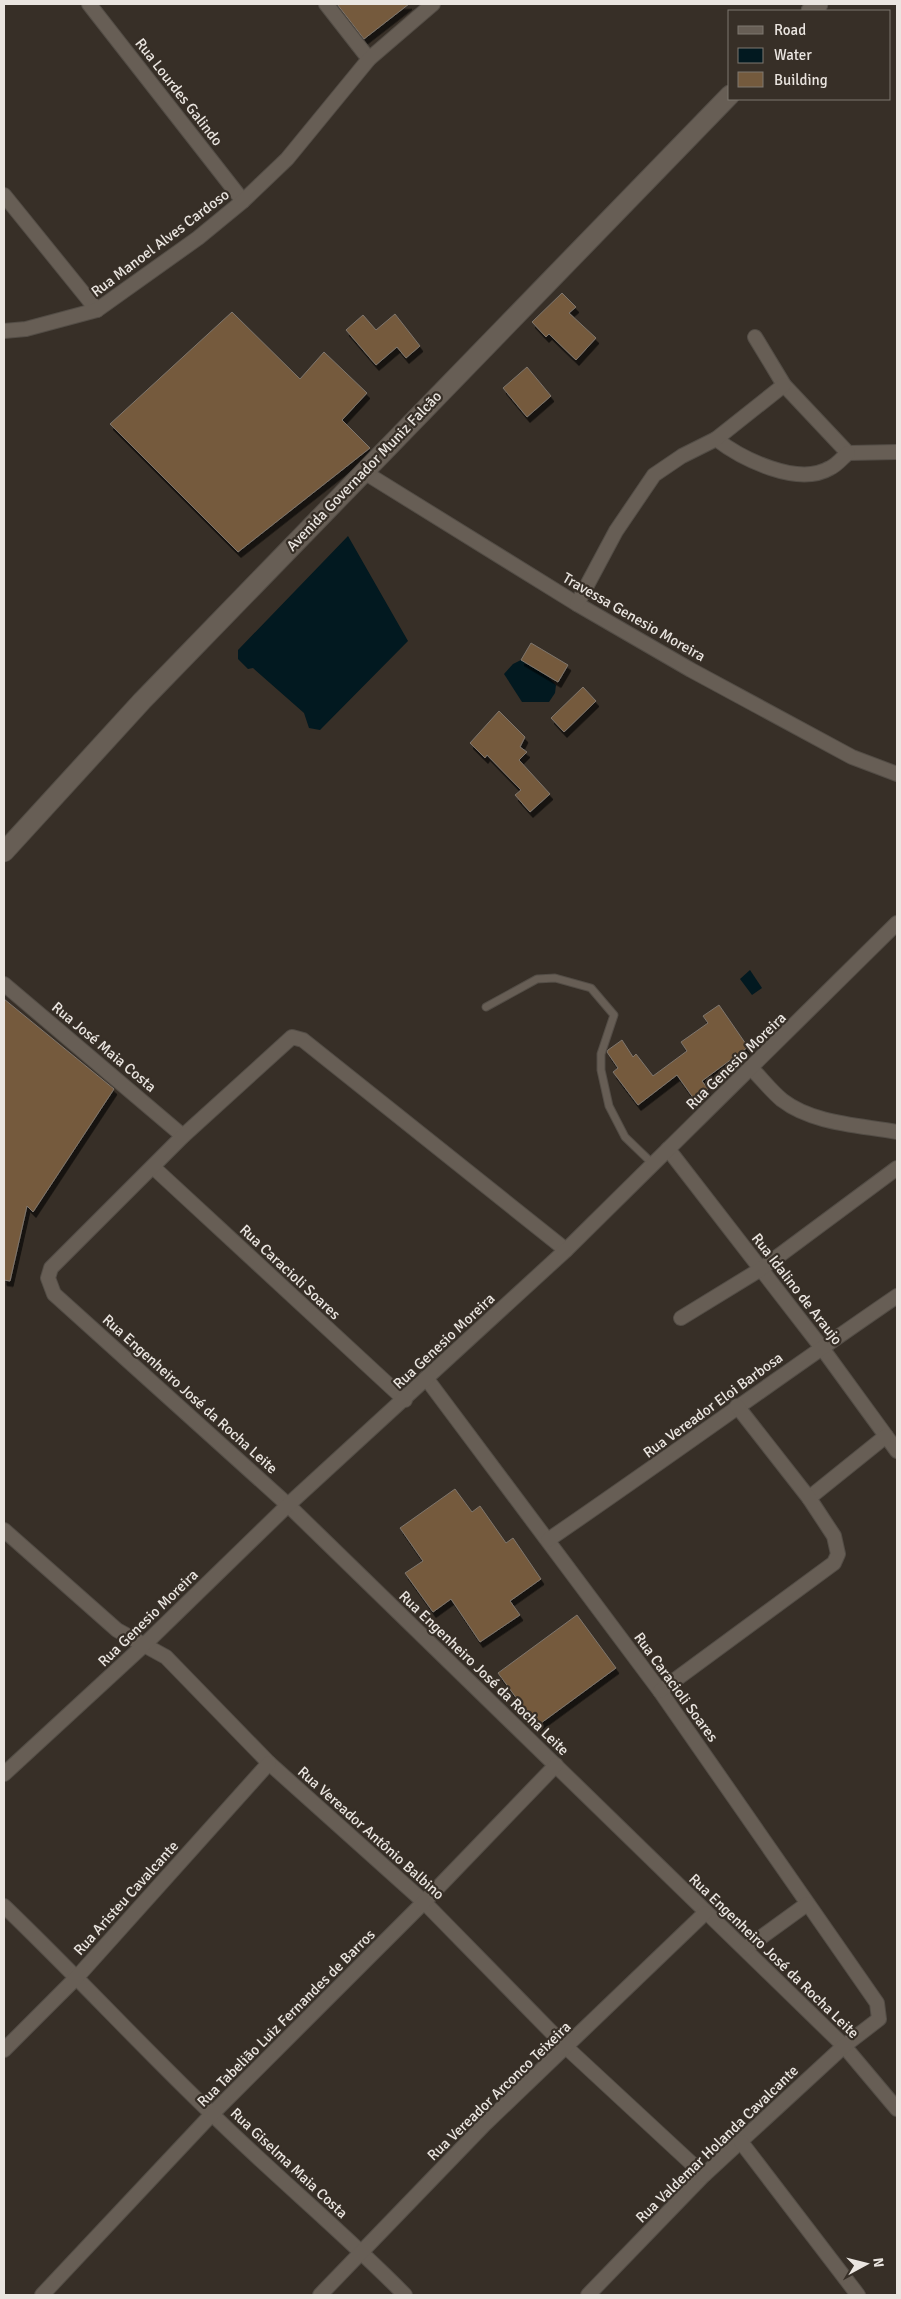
<svg xmlns="http://www.w3.org/2000/svg" width="901" height="2299" viewBox="0 0 901 2299" font-family="Signika,sans-serif">
	<style>
		.water { fill: #021920 }
		.building { fill: #745a3d; stroke: #7f766d; filter: url(#shadow) }
		.lines { fill: none; stroke-linecap: round; stroke-linejoin: round }
		.lane-casing { stroke: #534d46; stroke-width: 9 }
		.street-casing { stroke: #534d46; stroke-width: 16 }
		.secondary-casing { stroke: #534d46; stroke-width: 21 }
		.lane { stroke: #675e55; stroke-width: 7 }
		.street { stroke: #675e55; stroke-width: 14 }
		.secondary { stroke: #675e55; stroke-width: 19 }
		.labels { text-anchor: middle; stroke-width: 4.5; stroke-linejoin: round; paint-order: stroke }
		.street-label { font-size: 15px; fill: #eae5e0; stroke: #372f27 }
	</style>
	<defs>
		<filter id="shadow"><feDropShadow dx="3" dy="5.5" stdDeviation="0" flood-color="#0009"/></filter>
	</defs>
	<rect width="100%" height="100%" fill="#372f27"/>
	<g class="water">
		<polygon points="348,536 408,641 320,730 309,728 304,713 253,668 248,669 238,659 238,650"/>
		<polygon points="521,660 547,676 556,685 555,693 549,702 522,702 504,674 513,664"/>
		<polygon points="750,970 762,988 752,995 740,979"/>
	</g>
	<g class="building">
		<polygon points="337,4 409,4 364,39"/>
		<polygon points="562,293 576,307 569,313 596,338 576,360 549,334 546,337 532,322"/>
		<polygon points="232,312 300,379 324,352 367,393 342,420 370,448 238,552 110,424"/>
		<polygon points="395,314 420,346 406,358 397,347 376,365 346,330 363,315 376,330"/>
		<polygon points="527,367 551,396 527,417 503,388"/>
		<polygon points="531,643 568,665 558,682 521,660"/>
		<polygon points="583,687 596,701 564,732 551,718"/>
		<polygon points="499,711 525,737 520,747 527,752 519,760 550,794 530,812 515,795 521,790 487,755 485,758 470,743"/>
		<polygon points="4,999 114,1089 33,1212 27,1206 10,1281 4,1280"/>
		<polygon points="719,1005 748,1047 702,1081 708,1089 694,1099 677,1075 638,1105 613,1072 618,1068 607,1052 608,1050 622,1040 633,1057 636,1054 653,1076 687,1051 681,1042 708,1023 703,1016"/>
		<polygon points="455,1489 472,1512 480,1506 506,1543 513,1538 541,1579 510,1601 520,1615 480,1642 451,1599 433,1612 405,1573 423,1561 400,1528"/>
		<polygon points="577,1615 616,1668 537,1726 498,1673"/>
	</g>
	<g class="lines">
		<defs>
			<polyline id="lane" points="486,1007 537,979 555,978 591,988 614,1015 601,1054 601,1070 609,1106 625,1137 653,1164"/>
			<g id="street">
				<polyline points="89,4 243,201"/>
				<polyline points="326,4 369,59"/>
				<polyline points="4,195 97,310"/>
				<polyline points="4,331 26,329 97,310 198,238 243,201 287,159 369,59 433,4"/>
				<polyline points="755,337 784,385 848,453 897,452"/>
				<path d="M 716,439 C 742,459 798,487 830,468 C 837,465 842,458 848,453"/>
				<polyline points="364,472 577,604 691,670 852,757 897,774"/>
				<polyline points="577,604 616,531 654,475 682,456 716,439 784,385"/>
				<polyline points="4,984 183,1136"/>
				<path d="M 752,1069 C 762,1079 771,1091 782,1100 C 813,1124 860,1125 897,1132"/>
				<polyline points="668,1149 822,1348 897,1451"/>
				<polyline points="153,1167 405,1400"/>
				<polyline points="566,1250 303,1040 292,1037 183,1136 51,1268 48,1278 54,1294 288,1505 844,2046 897,2109"/>
				<polyline points="681,1318 761,1269 897,1168"/>
				<polyline points="426,1378 660,1691 877,2003 879,2019 844,2046 704,2175 588,2295"/>
				<polyline points="809,1498 886,1436"/>
				<polyline points="4,1530 117,1630 166,1657 269,1763 424,1902 567,2048 704,2175"/>
				<path d="M 548,1540 C 665,1460 780,1376 897,1296"/>
				<polyline points="660,1691 834,1563 838,1554 834,1536 809,1498 737,1406"/>
				<polyline points="4,1774 144,1645 288,1505 566,1250 897,923"/>
				<path d="M 4,1906 C 75,1974 141,2046 212,2114 C 275,2176 343,2232 405,2295"/>
				<polyline points="745,1949 807,1904"/>
				<polyline points="4,2050 78,1976 269,1763"/>
				<polyline points="741,2142 858,2295"/>
				<polyline points="42,2295 212,2114 424,1902 556,1765"/>
				<polyline points="320,2295 485,2124 705,1913"/>
			</g>
			<g id="secondary">
				<polyline points="811,11 818,4"/>
				<polyline points="4,852 142,701 730,95"/>
			</g>
		</defs>
		<use href="#lane" class="lane-casing"/>
		<use href="#street" class="street-casing"/>
		<use href="#secondary" class="secondary-casing"/>
		<use href="#lane" class="lane"/>
		<use href="#street" class="street"/>
		<use href="#secondary" class="secondary"/>
	</g>
	<g class="labels">
		<g class="street-label">
			<text transform="translate(179 92) rotate(52)" y="5">Rua Lourdes Galindo</text>
			<text transform="translate(160 243) rotate(-37)" y="5">Rua Manoel Alves Cardoso</text>
			<text transform="translate(364 471) rotate(-46)" y="5">Avenida Governador Muniz Falcão</text>
			<text transform="translate(634 617) rotate(30)" y="5">Travessa Genesio Moreira</text>
			<text transform="translate(104 1047) rotate(40)" y="5">Rua José Maia Costa</text>
			<text transform="translate(736 1061) rotate(-44)" y="5">Rua Genesio Moreira</text>
			<text transform="translate(290 1272) rotate(43)" y="5">Rua Caracioli Soares</text>
			<text transform="translate(797 1289) rotate(52)" y="5">Rua Idalino de Araujo</text>
			<text transform="translate(444 1341) rotate(-43)" y="5">Rua Genesio Moreira</text>
			<text transform="translate(190 1394) rotate(42)" y="5">Rua Engenheiro José da Rocha Leite</text>
			<text transform="translate(713 1405) rotate(-36)" y="5">Rua Vereador Eloi Barbosa</text>
			<text transform="translate(148 1618) rotate(-44)" y="5">Rua Genesio Moreira</text>
			<text transform="translate(484 1673) rotate(44)" y="5">Rua Engenheiro José da Rocha Leite</text>
			<text transform="translate(676 1687) rotate(54)" y="5">Rua Caracioli Soares</text>
			<text transform="translate(371 1833) rotate(42)" y="5">Rua Vereador Antônio Balbino</text>
			<text transform="translate(126 1898) rotate(-48)" y="5">Rua Aristeu Cavalcante</text>
			<text transform="translate(774 1956) rotate(44)" y="5">Rua Engenheiro José da Rocha Leite</text>
			<text transform="translate(286 2018) rotate(-45)" y="5">Rua Tabelião Luiz Fernandes de Barros</text>
			<text transform="translate(499 2091) rotate(-44)" y="5">Rua Vereador Arconco Teixeira</text>
			<text transform="translate(717 2144) rotate(-44)" y="5">Rua Valdemar Holanda Cavalcante</text>
			<text transform="translate(289 2163) rotate(43)" y="5">Rua Giselma Maia Costa</text>
		</g>
	</g>
	<rect width="901" height="2299" fill="none" stroke="#eae5e0" stroke-width="10"/>
	<rect x="728" y="10" width="162" height="90" fill="#372f27" stroke="#7f7871"/>
	<rect x="738" y="26" width="25" height="8" fill="#675e55" stroke="#7f7871"/>
	<text x="774" y="35" font-size="15" fill="#eae5e0">Road</text>
	<rect x="738" y="48" width="25" height="15" fill="#021920" stroke="#7f7871"/>
	<text x="774" y="60" font-size="15" fill="#eae5e0">Water</text>
	<rect x="738" y="72" width="25" height="15" fill="#745a3d" stroke="#7f7871"/>
	<text x="774" y="85" font-size="15" fill="#eae5e0">Building</text>
	<g transform="translate(866 2264) rotate(83)" stroke="#372f27" stroke-width="4" paint-order="stroke">
	<path d="M0-4L9 19L0 12L-9 19Z" fill="#eae5e0"/>
	<text y="-8" font-size="14" font-weight="bold" text-anchor="middle" fill="#eae5e0">N</text>
	</g>
</svg>
